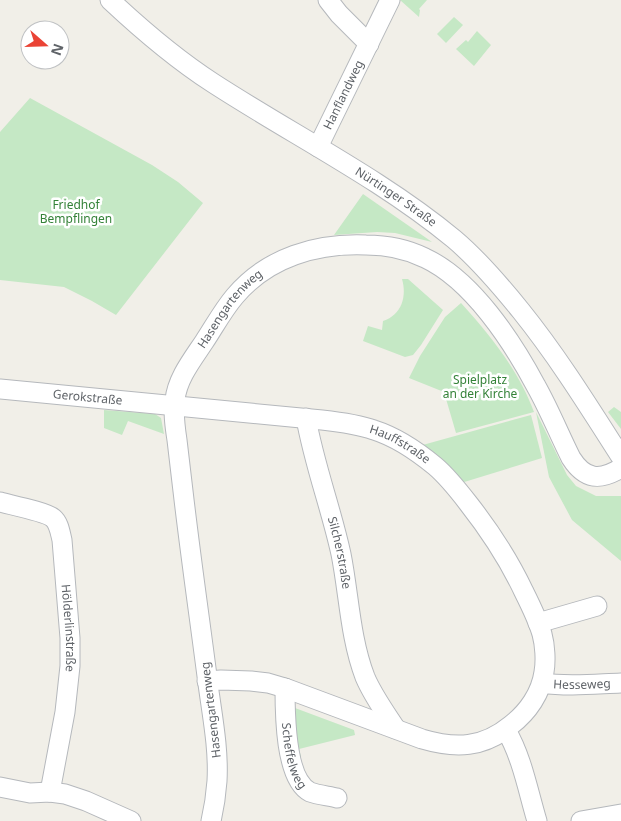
<svg xmlns="http://www.w3.org/2000/svg" width="621" height="821" viewBox="0 0 621 821" font-family="'Noto Sans',sans-serif">
	<style>
		.green { fill: #c5e8c5 }
		.lines { fill: none; stroke-linecap: round; stroke-linejoin: round }
		.minor-casing { stroke: #b5b8bc; stroke-width: 21 }
		.minor { stroke: #fff; stroke-width: 19 }
		.labels { text-anchor: middle; stroke-width: 5; stroke-linejoin: round; paint-order: stroke }
		.street-label { font-size: 12px; fill: #5f6368; stroke: #fff }
		.park-label { font-size: 12px; fill: #348238; stroke: #fff }
	</style>
	<rect width="100%" height="100%" fill="#f1efe8"/>
	<g class="green">
		<polygon points="400,0 427,0 419,9 420,10 419,17"/>
		<polygon points="454,17 463,25 446,43 437,34"/>
		<polygon points="477,31 491,45 474,66 456,49 466,40 468,42"/>
		<polygon points="30,98 152,165 178,182 203,203 116,315 92,301 64,287 0,280 0,132"/>
		<polygon points="363,194 432,242 395,233 377,232 334,235"/>
		<path d="M 402,279 L 408,279 L 443,310 L 421,345 L 413,355 L 405,357 L 363,341 L 368,326 L 382,330 L 383,321 C 402,315 407,296 402,279 Z"/>
		<path d="M 461,303 C 490,335 519,371 534,412 L 456,433 L 444,392 L 409,378 L 420,356 L 445,317 Z"/>
		<polygon points="614,407 621,412 621,429 608,412"/>
		<polygon points="104,410 155,414 161,418 164,434 128,421 122,435 104,428"/>
		<polygon points="536,412 567,475 576,486 596,496 621,496 621,561 572,520 549,477"/>
		<polygon points="531,415 542,458 461,483 419,446"/>
		<polygon points="295,708 354,730 355,735 299,749 301,757 296,758"/>
	</g>
	<g class="lines">
		<defs>
			<g id="minor">
				<path id="s1" d="M 110,0 C 142,30 176,59 213,83 C 293,135 380,178 454,239 C 479,260 500,285 521,311 C 558,357 589,407 621,457"/>
				<polyline points="328,0 339,14 369,44"/>
				<path id="s2" d="M 318,147 L 390,0"/>
				<path id="s3" d="M 0,389 L 322,420 C 340,422 357,424 374,430 C 396,437 418,452 435,466 C 448,477 458,490 468,503 C 490,531 509,560 524,592 C 531,606 538,620 542,634 C 545,645 546,661 544,672 C 541,693 528,712 511,725 C 483,748 456,749 422,739 L 285,688 L 268,683 L 251,681 L 221,680 L 207,681"/>
				<path id="s4" d="M 306,418 C 314,464 331,508 341,554 C 349,594 350,638 365,677 C 373,696 385,712 396,729"/>
				<path id="s5" d="M 0,502 C 11,505 46,512 53,518 C 59,523 60,532 62,540 L 70,638 L 70,666 L 65,712 L 50,792"/>
				<polyline points="538,623 597,606"/>
				<path id="s6" d="M 542,683 C 568,687 595,684 621,683"/>
				<path id="s7" d="M 285,688 C 285,713 285,779 310,792 C 318,795 329,796 337,798"/>
				<path d="M 506,730 C 522,757 528,791 537,821"/>
				<polyline points="0,787 30,793 50,792 65,794 86,801 131,821"/>
				<path id="s8" d="M 211,821 C 214,808 216,795 217,781 C 219,746 211,710 207,676 C 199,614 190,552 183,491 C 181,474 179,457 177,440 C 175,427 173,414 175,400 C 177,379 192,360 204,342 C 214,327 223,310 235,296 C 268,257 317,243 366,245 C 386,245 407,249 425,258 C 472,280 512,341 536,386 C 549,409 559,434 571,458 C 585,480 600,481 621,468"/>
				<polyline points="581,821 621,814"/>
			</g>
		</defs>
		<use href="#minor" class="minor-casing"/>
		<use href="#minor" class="minor"/>
	</g>
	<g class="labels">
		<g class="street-label">
			<text dy="4" stroke="none"><textPath href="#s2" startOffset="58">Hanflandweg</textPath></text>
			<text dy="4" stroke="none"><textPath href="#s1" startOffset="348">Nürtinger Straße</textPath></text>
			<text dy="4" stroke="none"><textPath href="#s8" startOffset="532">Hasengartenweg</textPath></text>
			<text dy="4" stroke="none"><textPath href="#s3" startOffset="88">Gerokstraße</textPath></text>
			<text dy="4" stroke="none"><textPath href="#s3" startOffset="406">Hauffstraße</textPath></text>
			<text dy="4" stroke="none"><textPath href="#s4" startOffset="139">Silcherstraße</textPath></text>
			<text dy="4" stroke="none"><textPath href="#s5" startOffset="168">Hölderlinstraße</textPath></text>
			<text dy="4" stroke="none"><textPath href="#s6" startOffset="40">Hesseweg</textPath></text>
			<text transform="translate(211 710) rotate(-97)" y="4">Hasengartenweg</text>
			<text dy="4" stroke="none"><textPath href="#s7" startOffset="69">Scheffelweg</textPath></text>
		</g>
		<g class="park-label">
			<text x="76" y="209">Friedhof<tspan x="76" dy="14">Bempflingen</tspan></text>
			<text x="480" y="384">Spielplatz<tspan x="480" dy="14">an der Kirche</tspan></text>
		</g>
	</g>
	<g transform="translate(45 45) rotate(110)"><circle r="24" fill="#ffffff" stroke="#bfc1c3"/>
	<path d="M0-4L9 19L0 12L-9 19Z" fill="#ea4335"/>
	<text y="-8" font-size="14" font-weight="bold" text-anchor="middle" fill="#5f6368">N</text>
	</g>
</svg>
